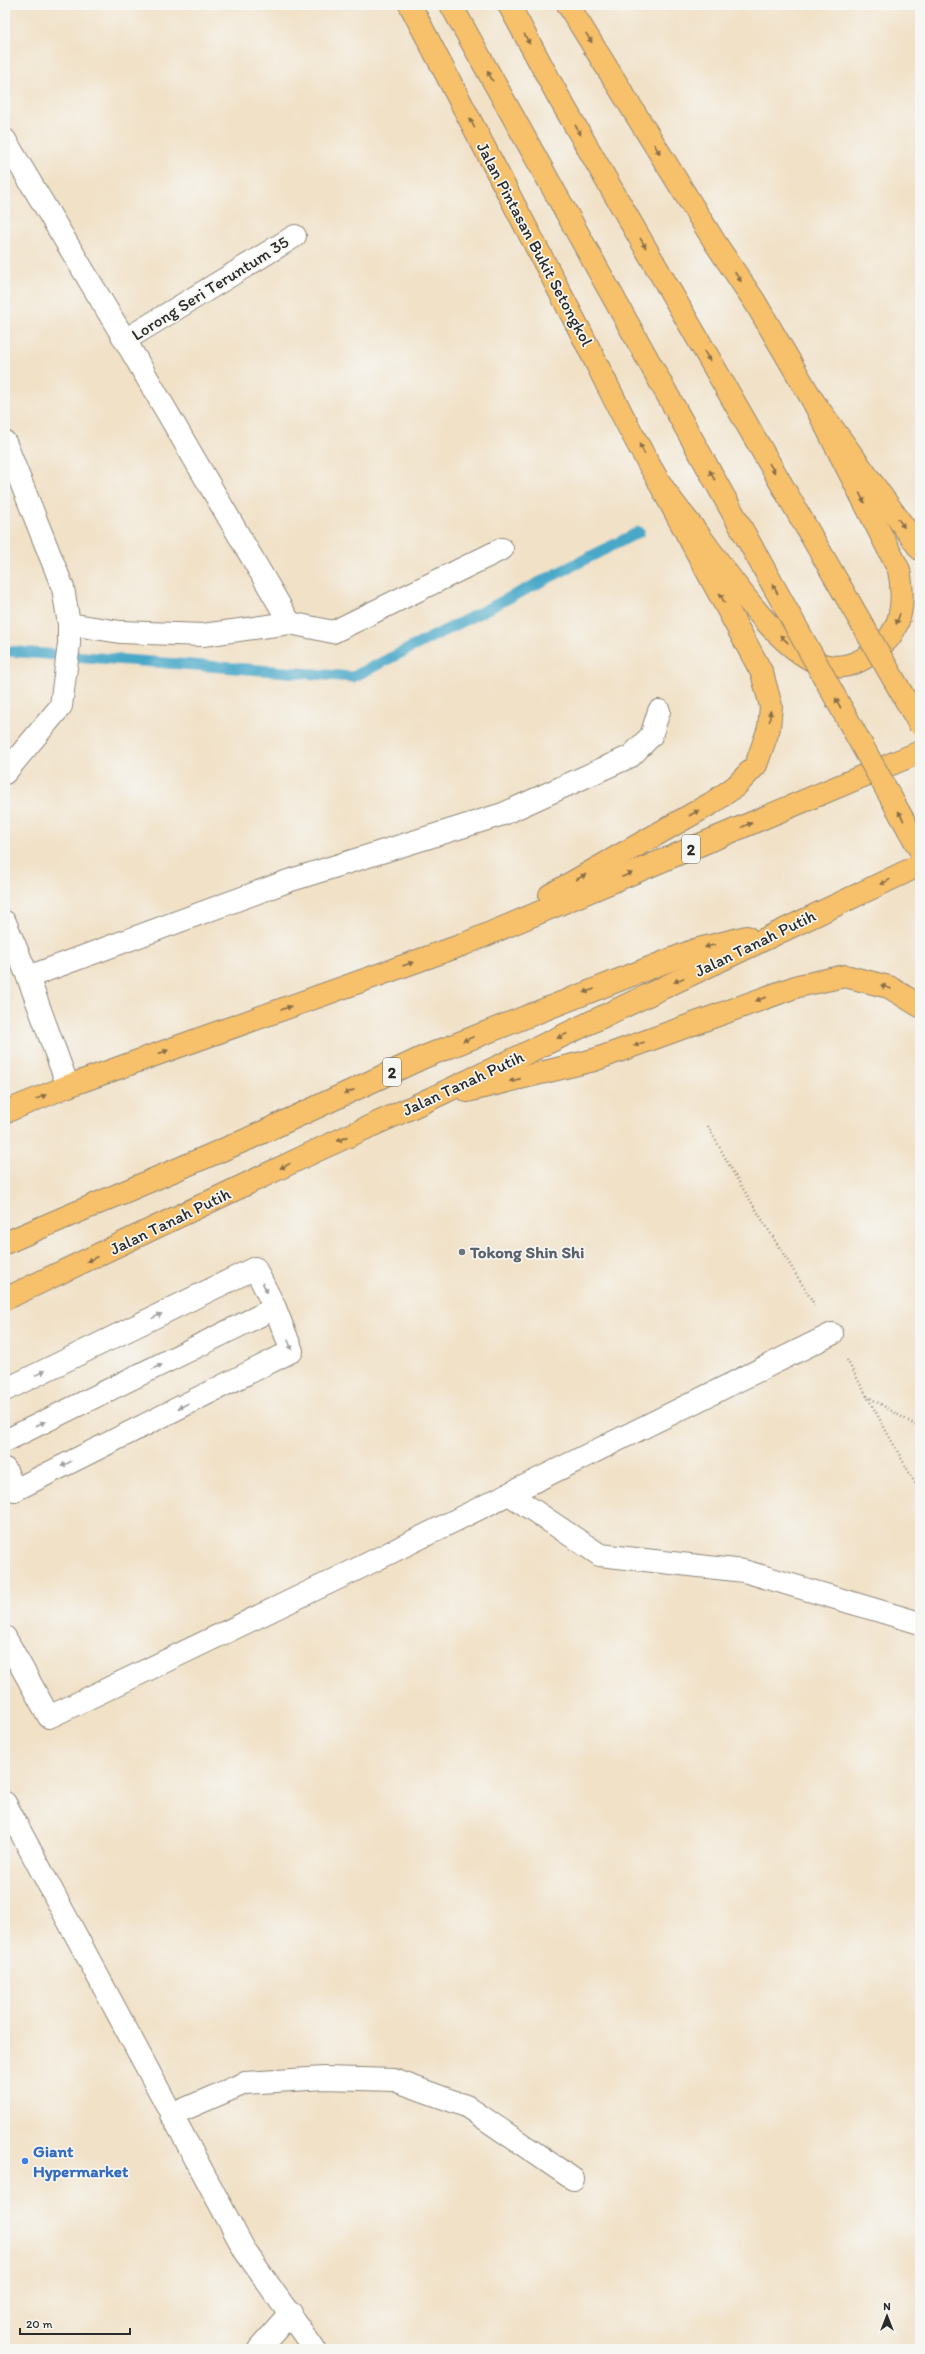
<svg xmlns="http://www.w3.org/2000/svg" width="925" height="2354" viewBox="0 0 925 2354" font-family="Itim,sans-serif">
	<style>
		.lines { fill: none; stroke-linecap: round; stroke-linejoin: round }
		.stream { stroke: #49a8c8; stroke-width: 11 }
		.minor-casing { stroke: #8e8679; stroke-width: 24 }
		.major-casing { stroke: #8e8679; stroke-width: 24 }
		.highway-casing { stroke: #8e8679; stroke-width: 24 }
		.path { stroke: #8e8679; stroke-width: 2.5; stroke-dasharray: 1 3; stroke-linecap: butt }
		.minor { stroke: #fff; stroke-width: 22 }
		.major { stroke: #f7c06b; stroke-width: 22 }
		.highway { stroke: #f7c06b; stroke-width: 22 }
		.major-bridge-casing { stroke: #8e8679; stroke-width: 24; stroke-linecap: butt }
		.major-bridge { stroke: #f7c06b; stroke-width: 22 }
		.oneway { fill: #876e48 }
		.oneway2 { fill: #a0a0a0 }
		.worship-dot { fill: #6b7280; stroke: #f6f6f2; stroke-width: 1.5 }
		.shop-dot { fill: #3f7fe0; stroke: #f6f6f2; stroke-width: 1.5 }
		.labels { text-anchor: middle; stroke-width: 3.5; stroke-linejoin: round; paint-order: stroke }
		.shield { fill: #f6f6f2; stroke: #686867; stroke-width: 1 }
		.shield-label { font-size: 16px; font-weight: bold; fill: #2b2b2b }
		.street-label { font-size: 17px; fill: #2b2b2b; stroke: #f6f6f2 }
		.worship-label { font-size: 17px; font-weight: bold; fill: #5b616d; stroke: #f6f6f2; text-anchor: start }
		.shop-label { font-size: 17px; font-weight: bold; fill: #366cbe; stroke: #f6f6f2; text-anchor: start }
	</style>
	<rect width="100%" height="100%" fill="#f6f6f2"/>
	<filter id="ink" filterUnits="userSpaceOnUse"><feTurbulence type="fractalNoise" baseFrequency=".025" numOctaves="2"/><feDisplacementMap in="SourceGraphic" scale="8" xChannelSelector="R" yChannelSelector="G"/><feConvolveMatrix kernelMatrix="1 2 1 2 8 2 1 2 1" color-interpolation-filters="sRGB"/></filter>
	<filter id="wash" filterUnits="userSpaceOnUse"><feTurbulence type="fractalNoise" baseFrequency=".012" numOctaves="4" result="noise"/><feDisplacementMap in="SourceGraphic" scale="16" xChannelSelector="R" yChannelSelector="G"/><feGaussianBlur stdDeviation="0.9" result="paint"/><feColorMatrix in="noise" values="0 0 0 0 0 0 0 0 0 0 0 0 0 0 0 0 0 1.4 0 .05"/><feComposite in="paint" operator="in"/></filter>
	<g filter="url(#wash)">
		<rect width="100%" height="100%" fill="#f1e1c7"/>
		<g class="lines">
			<polyline class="stream" points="5,651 353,677 639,532"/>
		</g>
	</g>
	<g filter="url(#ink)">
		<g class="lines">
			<defs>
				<g id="minor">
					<polyline points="5,140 125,340 290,623"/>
					<polyline points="125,340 295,236"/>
					<polyline points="5,442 63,588 69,624 69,644 61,706 5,773"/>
					<polyline points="69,624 120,632 203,635 290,623 333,632 502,549"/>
					<polyline points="5,922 28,977 68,1086"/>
					<polyline points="28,977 288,881 503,814 631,756 651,736 659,711"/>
					<polyline points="5,1390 255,1268 275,1308 292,1351 15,1490 5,1469"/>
					<polyline points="5,1441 275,1308"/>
					<polyline points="509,1494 600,1555 744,1571 920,1623"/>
					<polyline points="5,1637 49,1717 353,1571 832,1334"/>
					<polyline points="5,1803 245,2251 314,2349"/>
					<polyline points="171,2115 245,2083 324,2078 394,2080 466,2106 573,2179"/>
					<polyline points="259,2349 291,2313"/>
				</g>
				<g id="major">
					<path d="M 410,5 C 466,112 521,218 577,325 C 604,377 629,433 660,483 C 671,502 688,520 702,539 C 729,575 782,657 828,666 C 849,670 869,657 883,644 C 904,625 904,596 899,570 L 813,401 L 755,302 L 716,244 L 568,5"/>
					<polyline points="451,5 516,122"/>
					<polyline points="509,5 558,96"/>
				</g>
				<g id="highway">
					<polyline points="813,401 920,549"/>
					<polyline points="550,895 712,803 736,786 756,765 769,728 771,706 762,673 660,484"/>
					<polyline points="467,1091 594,1060 798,986 845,976 889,987 920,1006"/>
					<polyline points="5,1112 68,1086 462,945 920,752"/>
					<polyline points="5,1243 248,1139 424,1057 695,950 747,937"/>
					<polyline points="5,1299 320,1149 428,1100 920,865"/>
				</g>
			</defs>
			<use href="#minor" class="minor-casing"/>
			<use href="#major" class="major-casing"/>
			<use href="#highway" class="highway-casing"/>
			<g class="path">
				<polyline points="708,1126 734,1174 816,1307"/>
				<polyline points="847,1360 920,1492"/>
				<polyline points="867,1396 920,1428"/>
			</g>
			<use href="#minor" class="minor"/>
			<use href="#major" class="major"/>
			<use href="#highway" class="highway"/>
			<defs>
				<g id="major-bridge">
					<polyline points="558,96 920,725"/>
					<polyline points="516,122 920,850"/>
				</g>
			</defs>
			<use href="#major-bridge" class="major-bridge-casing"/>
			<use href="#major-bridge" class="major-bridge"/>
		</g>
		<defs><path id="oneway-solid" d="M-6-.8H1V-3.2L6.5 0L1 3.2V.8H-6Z"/></defs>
		<g class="oneway">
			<use href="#oneway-solid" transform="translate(589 38) rotate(58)"/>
			<use href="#oneway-solid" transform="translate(527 39) rotate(62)"/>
			<use href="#oneway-solid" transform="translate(490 76) rotate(-119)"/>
			<use href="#oneway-solid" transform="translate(472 123) rotate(-118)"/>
			<use href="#oneway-solid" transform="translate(578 130) rotate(60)"/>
			<use href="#oneway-solid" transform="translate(657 149) rotate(58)"/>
			<use href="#oneway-solid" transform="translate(643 243) rotate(60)"/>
			<use href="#oneway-solid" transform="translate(738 277) rotate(56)"/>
			<use href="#oneway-solid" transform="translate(707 356) rotate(60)"/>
			<use href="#oneway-solid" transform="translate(642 449) rotate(-118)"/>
			<use href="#oneway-solid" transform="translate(772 468) rotate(60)"/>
			<use href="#oneway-solid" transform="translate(712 475) rotate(-119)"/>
			<use href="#oneway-solid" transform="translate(862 498) rotate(63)"/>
			<use href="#oneway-solid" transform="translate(901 523) rotate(54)"/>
			<use href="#oneway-solid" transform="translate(775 589) rotate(-119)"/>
			<use href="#oneway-solid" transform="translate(722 598) rotate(-118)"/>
			<use href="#oneway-solid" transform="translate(898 619) rotate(109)"/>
			<use href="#oneway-solid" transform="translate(784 639) rotate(-137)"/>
			<use href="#oneway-solid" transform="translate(838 703) rotate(-119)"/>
			<use href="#oneway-solid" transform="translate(770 716) rotate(-85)"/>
			<use href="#oneway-solid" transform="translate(694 813) rotate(-30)"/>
			<use href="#oneway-solid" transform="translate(901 816) rotate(-119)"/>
			<use href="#oneway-solid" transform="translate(747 825) rotate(-23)"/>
			<use href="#oneway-solid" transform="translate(627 875) rotate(-23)"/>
			<use href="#oneway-solid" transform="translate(581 877) rotate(-30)"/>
			<use href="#oneway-solid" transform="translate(885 882) rotate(154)"/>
			<use href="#oneway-solid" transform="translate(710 946) rotate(167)"/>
			<use href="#oneway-solid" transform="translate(408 964) rotate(-20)"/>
			<use href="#oneway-solid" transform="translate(679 980) rotate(154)"/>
			<use href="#oneway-solid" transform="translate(886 987) rotate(-160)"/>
			<use href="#oneway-solid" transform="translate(589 991) rotate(160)"/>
			<use href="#oneway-solid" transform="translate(761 999) rotate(160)"/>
			<use href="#oneway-solid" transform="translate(286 1008) rotate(-20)"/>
			<use href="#oneway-solid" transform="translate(562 1036) rotate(154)"/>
			<use href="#oneway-solid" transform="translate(468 1039) rotate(158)"/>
			<use href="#oneway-solid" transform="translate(639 1044) rotate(160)"/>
			<use href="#oneway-solid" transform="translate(163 1052) rotate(-20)"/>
			<use href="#oneway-solid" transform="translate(515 1080) rotate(167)"/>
			<use href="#oneway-solid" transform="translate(349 1092) rotate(155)"/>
			<use href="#oneway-solid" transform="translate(41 1097) rotate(-22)"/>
			<use href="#oneway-solid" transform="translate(342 1139) rotate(156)"/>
			<use href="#oneway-solid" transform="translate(285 1166) rotate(154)"/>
			<use href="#oneway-solid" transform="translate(92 1259) rotate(155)"/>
		</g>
		<g class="oneway2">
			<use href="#oneway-solid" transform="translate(265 1288) rotate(63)"/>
			<use href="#oneway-solid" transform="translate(157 1316) rotate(-26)"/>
			<use href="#oneway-solid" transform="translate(290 1345) rotate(68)"/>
			<use href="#oneway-solid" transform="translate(157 1367) rotate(-26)"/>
			<use href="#oneway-solid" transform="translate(40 1373) rotate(-26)"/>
			<use href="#oneway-solid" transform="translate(183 1406) rotate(153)"/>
			<use href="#oneway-solid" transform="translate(40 1424) rotate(-26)"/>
			<use href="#oneway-solid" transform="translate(66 1464) rotate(153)"/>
		</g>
	</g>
	<circle class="worship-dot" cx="462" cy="1252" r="4"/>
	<circle class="shop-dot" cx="25" cy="2161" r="4"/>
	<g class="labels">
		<g class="shield">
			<rect x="682" y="835" width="18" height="28" rx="3"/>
			<rect x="383" y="1058" width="18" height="28" rx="3"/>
		</g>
		<g class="shield-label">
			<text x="691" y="855">2</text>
			<text x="392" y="1078">2</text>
		</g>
		<g class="street-label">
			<text transform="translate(535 244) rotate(62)" y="6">Jalan Pintasan Bukit Setongkol</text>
			<text transform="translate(210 288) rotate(-32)" y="6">Lorong Seri Teruntum 35</text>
			<text transform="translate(755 943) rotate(-26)" y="6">Jalan Tanah Putih</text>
			<text transform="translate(463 1083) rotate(-25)" y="6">Jalan Tanah Putih</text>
			<text transform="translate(170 1221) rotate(-26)" y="6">Jalan Tanah Putih</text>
		</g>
		<g class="worship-label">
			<text x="470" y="1258">Tokong Shin Shi</text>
		</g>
		<g class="shop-label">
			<text x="33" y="2157">Giant<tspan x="33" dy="20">Hypermarket</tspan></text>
		</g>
	</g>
	<rect width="925" height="2354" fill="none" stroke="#f6f6f2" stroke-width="20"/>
	<g transform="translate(887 2316)" stroke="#f6f6f2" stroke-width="3" paint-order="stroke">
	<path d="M0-3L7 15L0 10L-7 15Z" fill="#2b2b2b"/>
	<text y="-6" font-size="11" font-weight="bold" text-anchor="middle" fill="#2b2b2b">N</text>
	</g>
	<path d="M20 2328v6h110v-6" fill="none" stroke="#2b2b2b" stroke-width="2"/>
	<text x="26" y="2328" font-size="12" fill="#2b2b2b" stroke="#f6f6f2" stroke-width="3" paint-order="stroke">20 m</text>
</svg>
